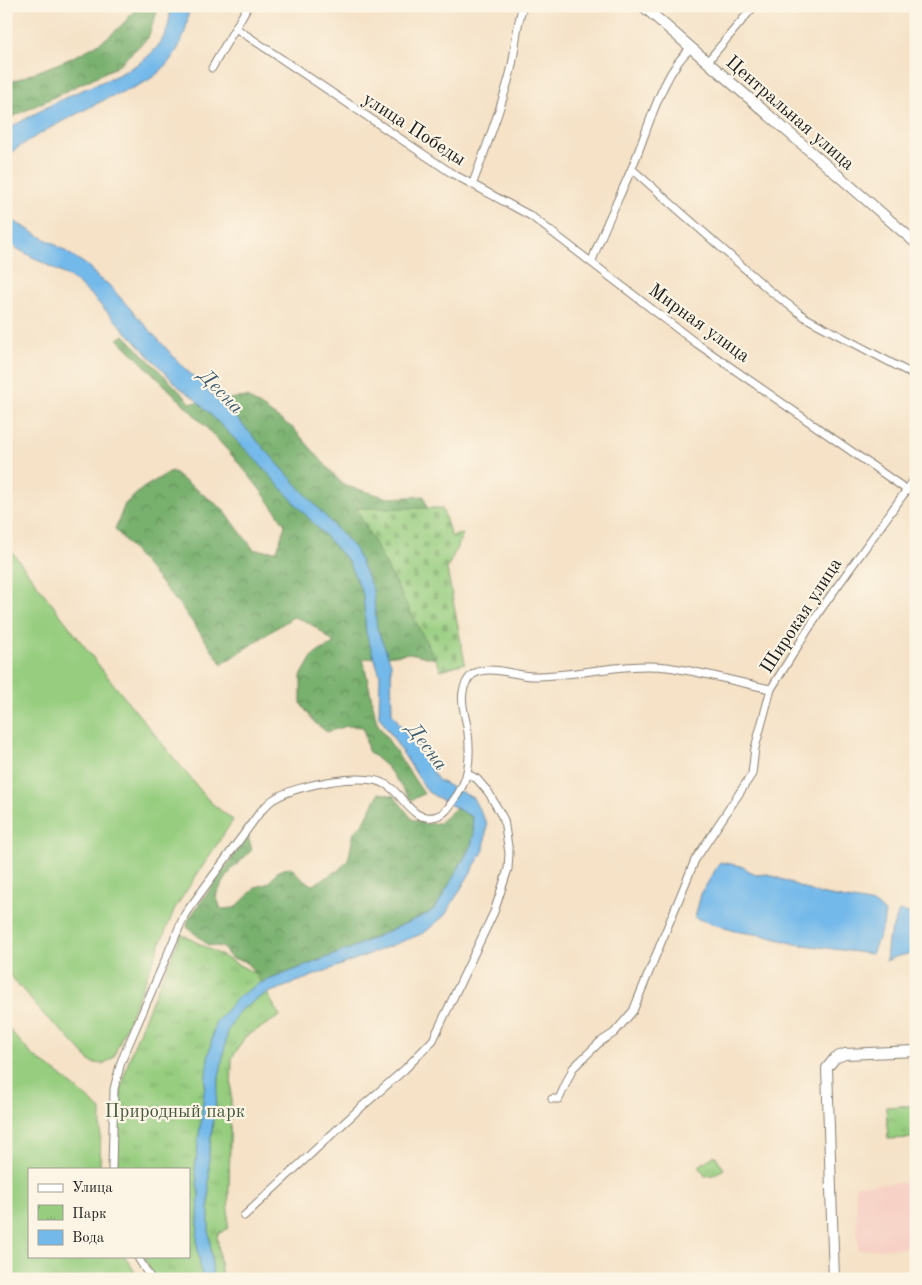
<svg xmlns="http://www.w3.org/2000/svg" width="922" height="1285" viewBox="0 0 922 1285" font-family="'Old Standard TT',serif">
	<style>
		.built { fill: #f7d1c6 }
		.grass { fill: #96cd7f; stroke: #59744e }
		.forest { fill: url(#forest-crowns); stroke: #4a6645 }
		.cemetery { fill: url(#cemetery-stones); stroke: #59744e }
		.park { fill: url(#park-tufts); stroke: #59744e }
		.water { fill: #73b9ea; stroke: #486a83 }
		.lines { fill: none; stroke-linecap: round; stroke-linejoin: round }
		.street-casing { stroke: #887f72; stroke-width: 9 }
		.secondary-casing { stroke: #887f72; stroke-width: 12 }
		.street { stroke: #fff; stroke-width: 7 }
		.secondary { stroke: #fff; stroke-width: 10 }
		.labels { text-anchor: middle; stroke-width: 4.5; stroke-linejoin: round; paint-order: stroke }
		.street-label { font-size: 19px; fill: #1c1c1c; stroke: #fcf5e5 }
		.park-label { font-size: 19px; fill: #475a3f; stroke: #fcf5e5 }
		.water-label { font-size: 20px; font-style: italic; fill: #3f5b6e; stroke: #fcf5e5 }
	</style>
	<defs>
		<pattern id="forest-crowns" width="20" height="18" patternUnits="userSpaceOnUse" patternTransform="scale(1.25)"><rect width="20" height="18" fill="#78b06e"/><path d="M2 6a3 3 0 1 1 6 0M12 15a3 3 0 1 1 6 0" fill="none" stroke="#628e5a"/></pattern>
		<pattern id="cemetery-stones" width="16" height="16" patternUnits="userSpaceOnUse" patternTransform="scale(1.25)"><rect width="16" height="16" fill="#96cd7f"/><path d="M2 7V4a2 2 0 0 1 4 0v3zM10 15v-3a2 2 0 0 1 4 0v3z" fill="#81af6d"/></pattern>
		<pattern id="park-tufts" width="24" height="20" patternUnits="userSpaceOnUse" patternTransform="scale(1.25)"><rect width="24" height="20" fill="#96cd7f"/><path d="M3 7l-1-3M5 7V3M7 7l1-3M15 17l-1-3M17 17v-4M19 17l1-3" fill="none" stroke="#81af6d"/></pattern>
	</defs>
	<rect width="100%" height="100%" fill="#fcf5e5"/>
	<filter id="ink" filterUnits="userSpaceOnUse"><feTurbulence type="fractalNoise" baseFrequency=".02" numOctaves="2"/><feDisplacementMap in="SourceGraphic" scale="10" xChannelSelector="R" yChannelSelector="G"/><feConvolveMatrix kernelMatrix="1 2 1 2 8 2 1 2 1" color-interpolation-filters="sRGB"/></filter>
	<filter id="wash" filterUnits="userSpaceOnUse"><feTurbulence type="fractalNoise" baseFrequency=".0096" numOctaves="4" result="noise"/><feDisplacementMap in="SourceGraphic" scale="20" xChannelSelector="R" yChannelSelector="G"/><feGaussianBlur stdDeviation="1.12" result="paint"/><feColorMatrix in="noise" values="0 0 0 0 0 0 0 0 0 0 0 0 0 0 0 0 0 1.4 0 .05"/><feComposite in="paint" operator="in"/></filter>
	<g filter="url(#wash)">
		<rect width="100%" height="100%" fill="#f5e2c7"/>
		<polygon class="built" points="916,1182 916,1247 858,1250 855,1185"/>
		<g class="grass">
			<polygon points="6,544 107,676 210,802 233,820 175,908 113,1058 104,1064 92,1063 65,1034 44,1015 6,970"/>
			<polygon points="6,1026 33,1056 59,1074 101,1110 100,1169 29,1169 29,1256 125,1256 139,1279 6,1279"/>
		</g>
		<g class="forest">
			<path d="M 137,6 L 159,6 L 148,38 L 116,67 L 6,120 L 6,84 C 53,64 109,51 137,6 Z"/>
			<path d="M 124,335 L 191,403 L 247,397 L 294,429 L 343,485 L 389,498 L 424,496 L 438,552 L 448,662 L 410,653 L 363,659 L 377,723 L 424,794 L 411,800 L 387,767 L 368,751 L 363,727 L 347,726 L 327,732 L 315,723 L 301,704 L 301,676 L 313,655 L 334,643 C 321,631 310,621 293,617 L 222,664 L 183,609 L 115,529 L 125,504 L 143,488 L 171,471 L 223,509 L 254,550 L 277,551 L 285,525 C 240,455 177,398 118,339 Z"/>
			<polygon points="379,793 394,796 412,819 425,824 439,823 456,808 472,817 474,833 471,846 437,906 429,913 349,949 258,984 245,982 254,972 245,961 231,958 222,947 208,945 187,927 188,920 248,836 252,850 231,870 216,895 221,909 235,908 256,887 269,883 278,871 291,867 301,878 313,885 337,871 348,861 354,832 364,822"/>
		</g>
		<polygon class="cemetery" points="356,508 442,508 451,536 463,534 447,569 465,663 441,670"/>
		<g class="park">
			<path d="M 181,934 L 256,974 L 280,1016 L 245,1037 L 232,1058 L 228,1228 L 217,1235 L 222,1279 L 156,1279 L 143,1256 L 189,1256 L 189,1169 L 117,1169 C 118,1138 117,1107 124,1077 C 136,1031 163,979 181,934 Z"/>
			<polygon points="916,1105 916,1138 888,1139 886,1107"/>
			<polygon points="715,1155 724,1169 713,1175 705,1176 699,1166"/>
		</g>
		<g class="water">
			<path d="M 170,6 L 188,6 C 190,36 171,68 145,82 C 129,91 111,95 96,104 C 65,120 34,135 6,156 L 6,130 C 28,118 49,105 71,95 C 112,76 173,62 170,6 Z"/>
			<polygon points="6,217 56,245 88,266 98,278 108,284 183,367 232,413 355,549 373,590 377,629 391,663 392,713 438,780 473,798 487,824 484,850 445,915 424,933 263,995 239,1011 228,1030 219,1078 209,1152 209,1229 213,1279 202,1279 197,1244 199,1194 195,1169 208,1058 215,1023 238,997 258,984 349,949 429,913 437,906 471,846 474,833 472,817 428,792 379,716 380,675 366,633 363,594 348,561 252,456 193,397 179,387 91,295 71,278 16,248 6,238"/>
			<polygon points="720,862 741,866 756,875 768,874 819,894 875,904 885,913 883,926 872,954 796,944 762,935 734,931 695,918 701,894"/>
			<polygon points="899,911 916,914 916,952 895,957 886,961 888,940"/>
		</g>
	</g>
	<g filter="url(#ink)">
		<g class="lines">
			<defs>
				<g id="street">
					<polyline points="815,6 838,6"/>
					<polyline points="910,6 916,18"/>
					<polyline points="237,29 453,174 531,216 696,343 907,490"/>
					<polyline points="708,61 754,6"/>
					<polyline points="212,68 248,6"/>
					<polyline points="632,169 769,290 806,318 916,376"/>
					<path d="M 473,183 C 486,147 500,112 510,74 C 516,52 515,28 523,6"/>
					<path d="M 592,261 C 603,229 618,201 631,170 C 647,134 661,73 691,48"/>
					<polyline points="552,1099 559,1099 573,1068 600,1042 614,1033 633,1011 695,860 752,774 755,748 771,689"/>
					<path d="M 112,1169 L 114,1089 L 121,1062 L 185,914 L 260,812 C 264,808 269,802 274,799 C 296,785 364,771 387,785 C 405,796 412,824 437,816 C 445,814 449,807 453,801 C 469,781 471,758 468,733 C 466,715 456,695 469,678 C 482,662 513,675 531,676 C 576,677 621,662 667,667 C 702,672 736,682 771,689 L 821,609 L 916,477"/>
					<polyline points="244,1216 358,1110 404,1070 433,1040 494,912 508,869 509,853 504,820 489,793 477,779 468,774"/>
					<polyline points="137,1256 151,1279"/>
				</g>
				<g id="secondary">
					<polyline points="643,6 916,243"/>
					<polyline points="834,1279 827,1068 835,1058 845,1054 916,1051"/>
				</g>
			</defs>
			<use href="#street" class="street-casing"/>
			<use href="#secondary" class="secondary-casing"/>
			<use href="#street" class="street"/>
			<use href="#secondary" class="secondary"/>
		</g>
	</g>
	<g class="labels">
		<g class="street-label">
			<text transform="translate(791 112) rotate(41)" y="7">Центральная улица</text>
			<text transform="translate(415 128) rotate(33)" y="7">улица Победы</text>
			<text transform="translate(700 322) rotate(36)" y="7">Мирная улица</text>
			<text transform="translate(800 615) rotate(-57)" y="7">Широкая улица</text>
		</g>
		<g class="park-label">
			<text x="175" y="1117">Природный парк</text>
		</g>
		<g class="water-label">
			<text transform="translate(222 391) rotate(46)" y="7">Десна</text>
			<text transform="translate(428 746) rotate(53)" y="7">Десна</text>
		</g>
	</g>
	<rect width="922" height="1285" fill="none" stroke="#fcf5e5" stroke-width="25"/>
	<rect x="28" y="1168" width="162" height="90" fill="#fcf5e5" stroke="#a29e95"/>
	<rect x="38" y="1184" width="25" height="8" fill="#ffffff" stroke="#a29e95"/>
	<text x="72" y="1192" font-size="15" fill="#1c1c1c">Улица</text>
	<rect x="38" y="1205" width="25" height="15" fill="url(#park-tufts)" stroke="#a29e95"/>
	<text x="72" y="1218" font-size="15" fill="#1c1c1c">Парк</text>
	<rect x="38" y="1230" width="25" height="15" fill="#73b9ea" stroke="#a29e95"/>
	<text x="72" y="1242" font-size="15" fill="#1c1c1c">Вода</text>
</svg>
